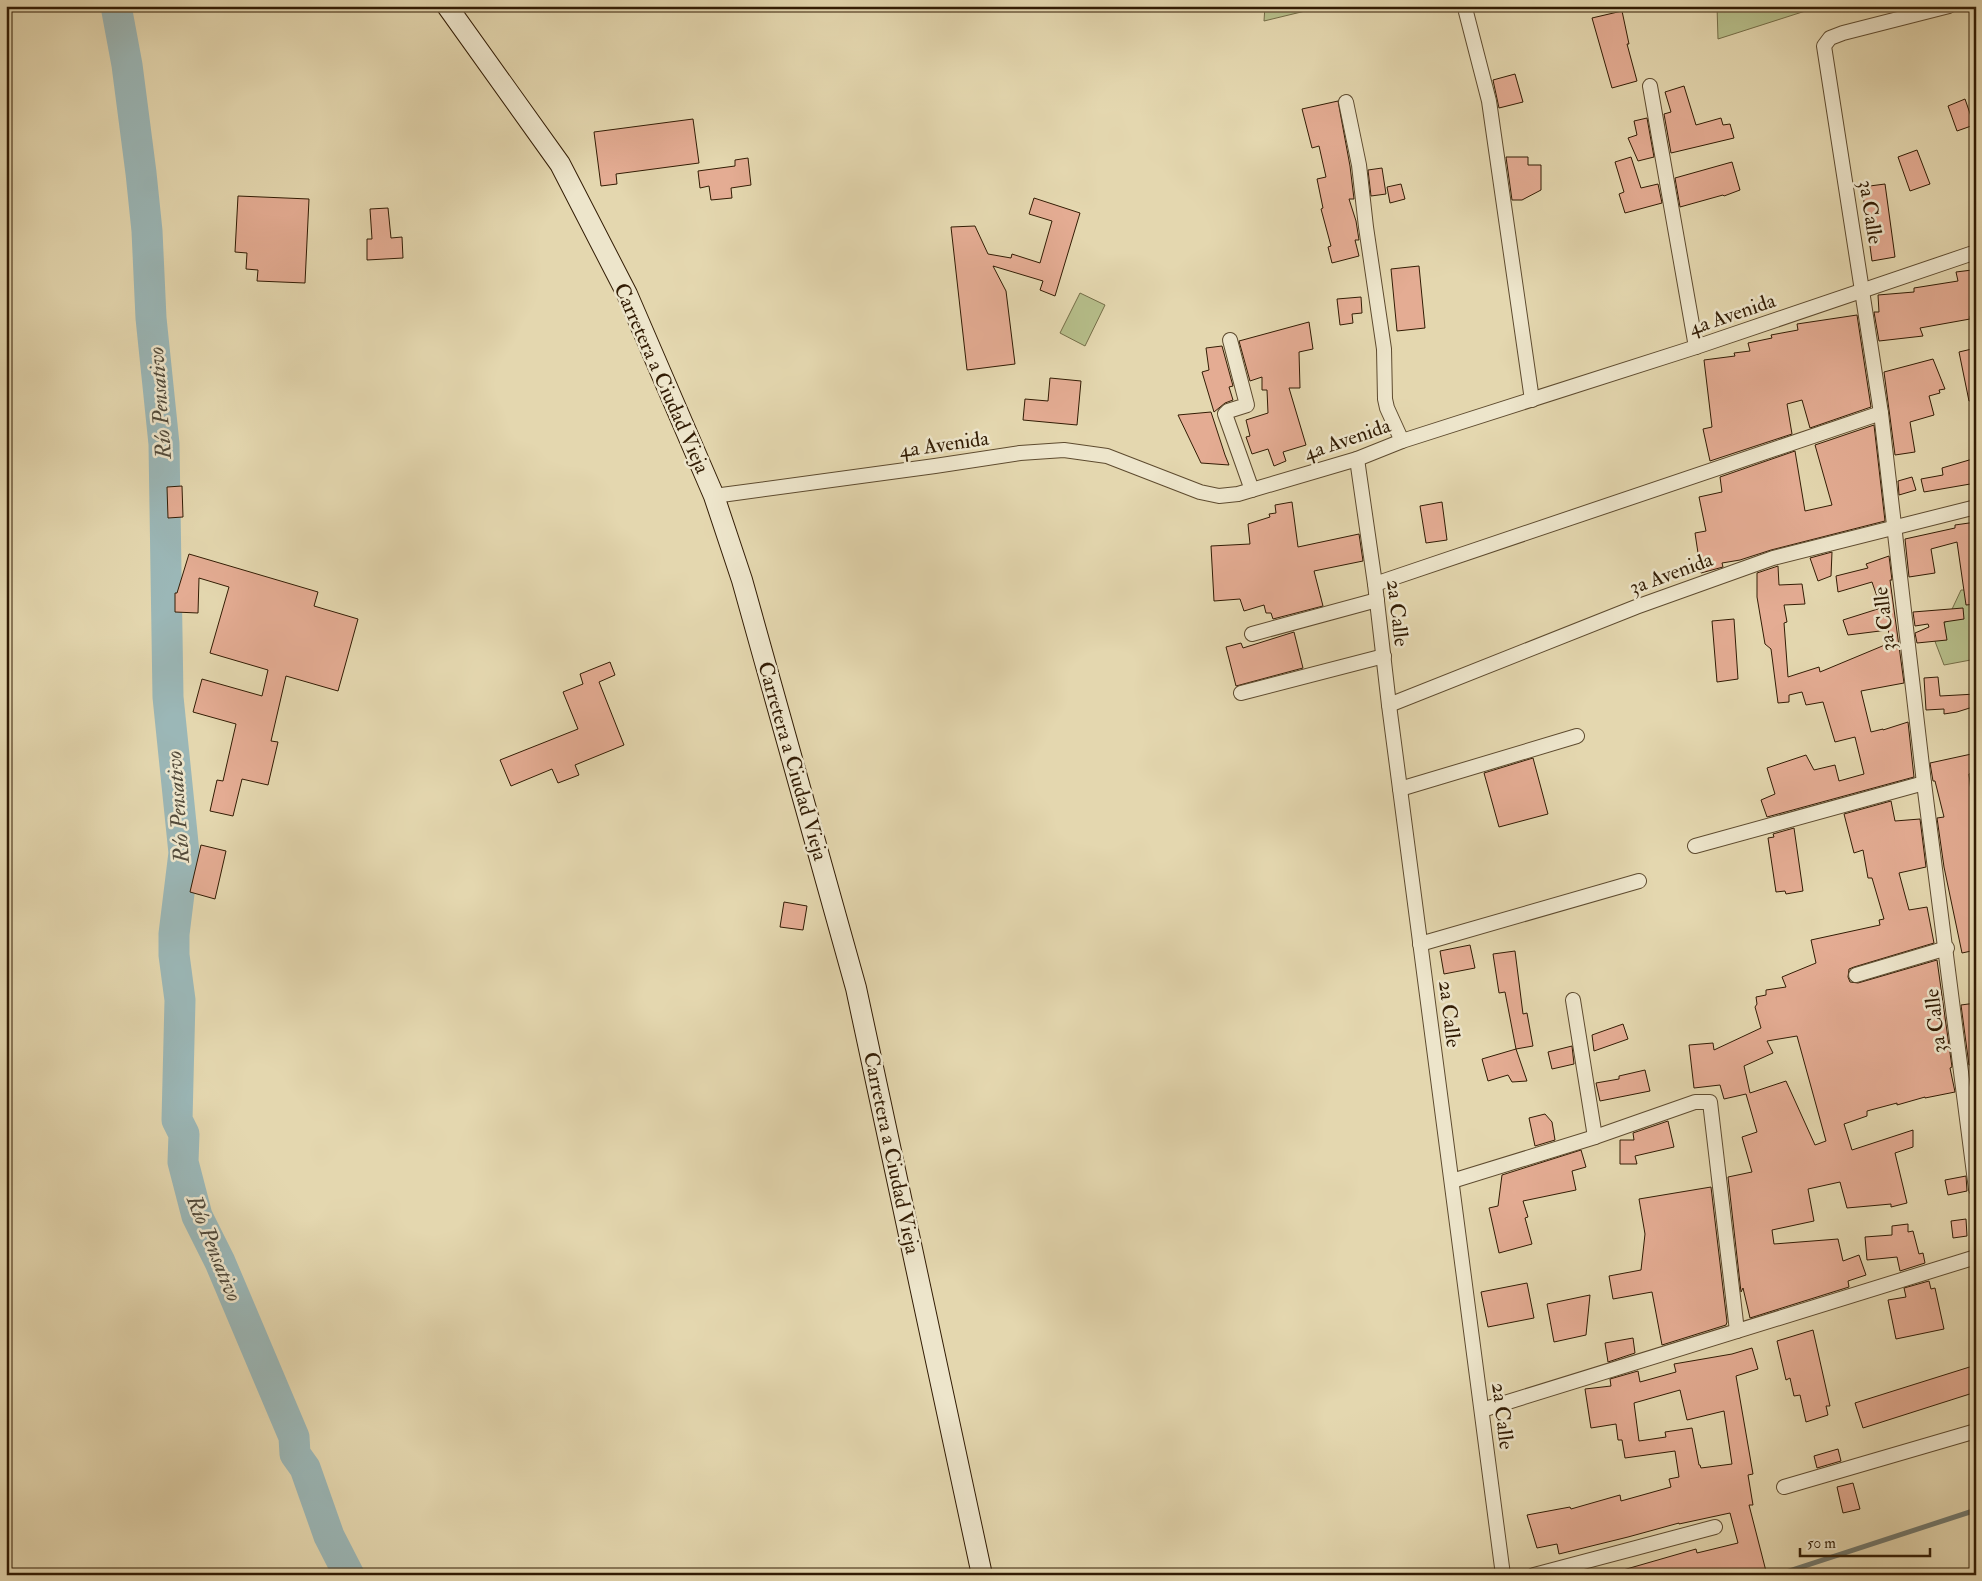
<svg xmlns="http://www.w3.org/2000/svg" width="1982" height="1581" viewBox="0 0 1982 1581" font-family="'IM FELL Double Pica',serif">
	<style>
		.green { fill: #b6be8a; stroke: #746d47 }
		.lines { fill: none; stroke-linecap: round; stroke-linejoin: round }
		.stream { stroke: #71796f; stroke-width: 5 }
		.river { stroke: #9bb7b7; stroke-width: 31 }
		.building { fill: #e4ac93; stroke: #321c04; fill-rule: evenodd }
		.street-casing { stroke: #5e4b2f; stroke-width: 16 }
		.secondary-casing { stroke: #321c04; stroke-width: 22 }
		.street { stroke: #ede5cb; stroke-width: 14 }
		.secondary { stroke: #ede5cb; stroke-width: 20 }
		.labels { text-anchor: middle; stroke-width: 5; stroke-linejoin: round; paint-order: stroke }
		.street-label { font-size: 21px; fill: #321c04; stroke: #ede5cb }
		.water-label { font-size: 22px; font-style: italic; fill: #524a3a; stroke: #ede5cb }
	</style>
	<rect width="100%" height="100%" fill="#e4d7af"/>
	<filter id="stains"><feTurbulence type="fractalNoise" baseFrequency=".004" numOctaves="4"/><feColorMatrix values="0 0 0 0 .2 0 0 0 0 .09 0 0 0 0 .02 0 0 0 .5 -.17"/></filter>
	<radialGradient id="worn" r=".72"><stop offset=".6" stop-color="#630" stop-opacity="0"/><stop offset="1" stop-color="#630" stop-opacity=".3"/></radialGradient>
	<g class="green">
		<polygon points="1265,6 1326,6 1264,21"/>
		<polygon points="1717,6 1821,6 1718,39"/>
		<polygon points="1080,293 1105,305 1085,346 1060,333"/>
		<polygon points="1961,590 1976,590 1976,659 1944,665 1928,623 1946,622"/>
	</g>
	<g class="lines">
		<polyline class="stream" points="1777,1575 1976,1510"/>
		<polyline class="river" points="116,6 127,65 141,173 147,231 151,318 164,444 168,697 184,853 174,934 174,955 180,1000 177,1120 184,1134 183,1162 197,1216 220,1262 294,1437 295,1454 305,1468 329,1536 349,1575"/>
	</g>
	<g class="building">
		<polygon points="1622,11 1629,44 1627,44 1637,81 1612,88 1592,18"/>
		<polygon points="1515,74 1523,102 1499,108 1493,80"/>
		<polygon points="1684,86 1696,125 1721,118 1723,125 1730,124 1734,138 1671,153 1664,114 1671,112 1665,92"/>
		<polygon points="1965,99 1974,125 1957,131 1948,106"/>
		<polygon points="1338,101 1350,166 1354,199 1349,199 1356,221 1359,240 1355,240 1359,256 1332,263 1328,247 1331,246 1321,209 1323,208 1317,179 1326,177 1319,146 1312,148 1302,109"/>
		<polygon points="1647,118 1654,157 1638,161 1628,138 1637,135 1634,121"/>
		<polygon points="693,119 699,163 616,174 617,184 601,186 594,132"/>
		<polygon points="1917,150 1930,184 1910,191 1898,157"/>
		<polygon points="1506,157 1528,157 1528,165 1541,165 1541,190 1522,200 1512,200"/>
		<polygon points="1631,157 1641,188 1658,184 1662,203 1625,213 1619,194 1624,192 1615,162"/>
		<polygon points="748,158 751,185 731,188 732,198 711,200 709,186 700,188 698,171 735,166 735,160"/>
		<polygon points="1732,162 1740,190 1724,196 1723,195 1680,207 1675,178"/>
		<polygon points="1382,168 1386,194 1371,196 1368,170"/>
		<polygon points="1401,184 1405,199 1390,203 1387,187"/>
		<polygon points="1885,184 1895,257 1872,261 1862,187"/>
		<polygon points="238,196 309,199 305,283 257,281 258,270 246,269 247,253 235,252"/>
		<polygon points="1034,198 1080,213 1055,296 1040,290 1043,281 993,266 1006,291 1015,364 967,370 951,227 975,226 988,254 1011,258 1012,254 1040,263 1052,221 1029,214"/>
		<polygon points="388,208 391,238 402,237 403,258 367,260 367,239 372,239 370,209"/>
		<polygon points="1419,266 1425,328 1397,331 1391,269"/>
		<polygon points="1972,270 1976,294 1976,315 1970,316 1970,319 1920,328 1923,336 1879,341 1874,312 1879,312 1878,295 1914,292 1914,288 1958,281 1956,272"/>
		<polygon points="1361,297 1362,313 1352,314 1353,323 1340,325 1337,299"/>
		<polygon points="1857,315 1871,407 1810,428 1802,400 1787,404 1792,434 1710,461 1703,429 1712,427 1704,360 1735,356 1734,353 1750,351 1748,343 1772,338 1771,335 1798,330 1797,324"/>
		<polygon points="1309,322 1313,349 1299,352 1300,388 1289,388 1306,445 1283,452 1286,461 1274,466 1268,449 1252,454 1246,437 1250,436 1246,420 1268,413 1267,390 1262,390 1262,377 1250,381 1239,341"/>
		<polygon points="1222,346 1233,386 1229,387 1233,400 1225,403 1214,412 1202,372 1209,370 1206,348"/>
		<polygon points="1976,348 1976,400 1969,401 1959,352"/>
		<polygon points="1933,359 1945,389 1939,390 1940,393 1929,396 1934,415 1910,422 1915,452 1895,455 1884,372"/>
		<polygon points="1050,378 1081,381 1077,425 1023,420 1025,399 1048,401"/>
		<polygon points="1211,412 1225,455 1229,465 1201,463 1178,415"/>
		<polygon points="1874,425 1885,521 1771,550 1740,560 1722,563 1723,567 1701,573 1695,533 1706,531 1699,497 1722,492 1720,477 1795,451 1805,511 1832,505 1815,445"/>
		<polygon points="1976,458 1976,483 1924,492 1921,479 1943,475 1942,468"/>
		<polygon points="1912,477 1916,490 1899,495 1898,481"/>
		<polygon points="182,486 183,517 168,518 167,487"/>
		<polygon points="1292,502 1298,547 1359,534 1363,561 1314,571 1323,606 1273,619 1271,613 1266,613 1264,605 1244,611 1240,599 1214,601 1211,546 1250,544 1248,524 1270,517 1269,514 1276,513 1275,505"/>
		<polygon points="1442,502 1447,540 1426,543 1420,506"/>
		<polygon points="1976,522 1976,604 1966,605 1957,542 1931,549 1935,573 1909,577 1905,539 1955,528 1955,525"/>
		<polygon points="1832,552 1831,576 1818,581 1810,558"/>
		<polygon points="189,554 318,592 314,606 358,619 338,691 286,676 271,741 278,742 268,785 242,779 233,816 210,811 217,780 223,781 236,724 193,712 202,679 262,696 268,670 210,653 229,587 199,578 198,613 175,612 175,593 177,593"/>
		<polygon points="1889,556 1892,580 1890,580 1904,683 1861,691 1871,732 1883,729 1883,730 1908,722 1914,777 1767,817 1761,800 1775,794 1767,768 1806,755 1814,770 1835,765 1839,781 1864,774 1855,737 1835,742 1823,702 1806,705 1802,692 1789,695 1789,702 1778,703 1771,649 1765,644 1757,597 1757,573 1778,566 1779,585 1802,584 1805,604 1784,605 1787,622 1784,623 1788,677 1819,667 1820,672 1892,642 1888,630 1848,635 1843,620 1881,608 1872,582 1838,592 1836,576 1868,568 1866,564"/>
		<polygon points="1963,608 1964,619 1944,622 1947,640 1917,643 1915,633 1929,627 1928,624 1915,626 1913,612"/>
		<polygon points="1734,619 1738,679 1717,682 1712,621"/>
		<polygon points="1294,632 1303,668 1236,686 1226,647 1241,643 1243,648"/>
		<polygon points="610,662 615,675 599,682 624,745 575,765 579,775 558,783 552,769 511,786 500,760 578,729 563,692 583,684 580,674"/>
		<polygon points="1938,677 1940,696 1976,694 1976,706 1957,712 1944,714 1944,709 1926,710 1924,678"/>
		<polygon points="1976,753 1976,772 1969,774 1972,801 1976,800 1976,950 1962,953 1944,867 1937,818 1944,817 1935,781 1933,781 1930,763"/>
		<polygon points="1533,758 1548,814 1499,827 1484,773"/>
		<path d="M 1891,801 L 1895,821 L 1920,819 L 1926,867 L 1899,873 L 1909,910 L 1927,907 L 1934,943 L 1854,967 L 1849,969 L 1848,977 L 1850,982 L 1858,983 L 1937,960 L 1952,1067 L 1950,1068 L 1955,1092 L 1925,1098 L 1925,1097 L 1897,1105 L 1897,1103 L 1867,1111 L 1867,1116 L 1844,1124 L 1852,1150 L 1913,1130 L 1913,1147 L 1895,1153 L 1907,1203 L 1891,1207 L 1891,1204 L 1847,1208 L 1840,1182 L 1808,1189 L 1814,1221 L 1772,1230 L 1774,1244 L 1838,1239 L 1843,1261 L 1859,1255 L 1866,1275 L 1848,1281 L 1849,1287 L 1750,1318 L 1743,1288 L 1741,1292 L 1728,1177 L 1752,1172 L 1742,1137 L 1757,1132 L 1746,1094 L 1724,1099 L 1720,1085 L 1694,1088 L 1689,1045 L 1713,1043 L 1714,1050 L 1761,1028 L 1755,1007 L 1757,1004 L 1756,997 L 1766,995 L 1766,990 L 1786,987 L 1782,977 L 1816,963 L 1811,940 L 1880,925 L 1879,920 L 1884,919 L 1872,878 L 1868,878 L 1863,850 L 1854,853 L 1844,814 ZM 1797,1036 L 1826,1141 L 1815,1145 L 1786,1081 L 1750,1093 L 1744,1066 L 1773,1053 L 1767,1041 Z"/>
		<polygon points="1794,828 1803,891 1786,894 1785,891 1776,892 1768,838 1774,837 1773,834"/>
		<polygon points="201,845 226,851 215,899 190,892"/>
		<polygon points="784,902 807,906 803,930 780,927"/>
		<polygon points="1470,945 1475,968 1444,974 1440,951"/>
		<polygon points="1515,951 1523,1014 1527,1013 1533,1046 1516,1049 1505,992 1499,993 1493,954"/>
		<polygon points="1976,1003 1976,1063 1969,1065 1961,1005"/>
		<polygon points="1623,1024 1628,1039 1594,1051 1592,1035"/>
		<polygon points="1572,1046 1574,1064 1552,1069 1548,1052"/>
		<polygon points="1516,1049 1527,1081 1512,1082 1508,1075 1488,1081 1482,1059"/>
		<polygon points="1645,1070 1650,1091 1600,1101 1596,1083 1619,1079 1619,1076"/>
		<polygon points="1545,1114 1552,1122 1555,1140 1535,1146 1529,1118"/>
		<polygon points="1668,1121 1674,1147 1635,1156 1637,1164 1620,1164 1620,1140 1634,1140 1633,1133"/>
		<polygon points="1581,1150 1586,1167 1572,1171 1576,1190 1523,1201 1528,1217 1525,1218 1532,1244 1499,1253 1489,1208 1498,1206 1502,1175"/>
		<polygon points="1966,1176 1967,1191 1948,1195 1945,1180"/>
		<polygon points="1711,1187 1727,1322 1726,1325 1662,1345 1652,1292 1613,1299 1609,1276 1641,1270 1645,1234 1639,1199"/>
		<polygon points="1966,1219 1967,1236 1953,1238 1951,1221"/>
		<polygon points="1908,1224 1908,1232 1913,1231 1919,1254 1923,1253 1925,1263 1900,1271 1897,1257 1867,1260 1865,1237 1892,1235 1892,1226"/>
		<polygon points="1929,1281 1931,1289 1935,1288 1944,1329 1896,1339 1888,1300 1906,1297 1904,1288"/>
		<polygon points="1527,1283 1534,1318 1488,1327 1481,1292"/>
		<polygon points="1590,1295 1586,1335 1554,1342 1547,1304"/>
		<polygon points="1813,1330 1830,1406 1826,1406 1828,1415 1806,1422 1800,1395 1794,1396 1790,1378 1786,1380 1777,1341"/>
		<polygon points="1633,1338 1635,1353 1608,1362 1605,1343"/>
		<path d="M 1752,1348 L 1758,1369 L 1736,1376 L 1753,1474 L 1748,1475 L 1753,1505 L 1749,1505 L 1767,1575 L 1623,1575 L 1623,1570 L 1696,1549 L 1697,1553 L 1738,1543 L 1730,1513 L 1679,1524 L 1679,1523 L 1628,1537 L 1559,1554 L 1557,1544 L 1537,1548 L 1527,1515 L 1570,1507 L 1571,1509 L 1620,1495 L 1621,1501 L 1671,1487 L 1669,1479 L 1679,1477 L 1675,1451 L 1625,1458 L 1622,1440 L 1618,1440 L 1616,1424 L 1591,1428 L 1585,1389 L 1611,1386 L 1610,1379 L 1638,1371 L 1640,1382 L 1676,1372 L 1674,1364 L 1732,1354 ZM 1680,1390 L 1687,1420 L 1724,1411 L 1732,1464 L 1701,1468 L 1700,1465 L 1699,1465 L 1692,1428 L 1665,1432 L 1666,1437 L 1639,1441 L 1634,1403 Z"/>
		<polygon points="1976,1365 1976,1392 1863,1428 1855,1403"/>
		<polygon points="1838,1449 1841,1461 1817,1468 1814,1456"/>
		<polygon points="1853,1483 1860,1509 1843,1513 1837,1487"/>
	</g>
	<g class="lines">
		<defs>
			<g id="street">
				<polyline points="1949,6 1843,33 1830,38 1824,46 1881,413 1924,783 1976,1189"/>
				<polyline points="1466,12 1489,101 1532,400"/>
				<polyline points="1650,86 1696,347"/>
				<polyline points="1346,102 1359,165 1366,227 1384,349 1385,399 1387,408 1402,441"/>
				<polyline points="1230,340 1247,405 1228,411 1225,414 1252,490"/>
				<polyline points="1357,459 1375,584 1389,705 1503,1575"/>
				<polyline points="714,496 935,466 1020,453 1064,450 1107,456 1200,492 1219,496 1238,494 1357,459 1402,441 1696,347 1976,252"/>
				<polyline points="1375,584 1881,413"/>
				<polyline points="1252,634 1377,600"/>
				<polyline points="1241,693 1384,656"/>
				<polyline points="1389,705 1636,607 1773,558 1976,507"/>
				<polyline points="1400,789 1577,736"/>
				<polyline points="1695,846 1924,783"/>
				<polyline points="1420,944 1639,881"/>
				<polyline points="1856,975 1947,948"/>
				<polyline points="1573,1000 1595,1137"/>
				<polyline points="1452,1181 1595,1137 1695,1102 1710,1102 1737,1331"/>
				<polyline points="1482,1410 1976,1257"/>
				<polyline points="1784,1487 1976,1431"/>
				<polyline points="1534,1575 1715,1527"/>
			</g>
			<polyline id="secondary" points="447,6 560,164 627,294 714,496 742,580 856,988 982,1575"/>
		</defs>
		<use href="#street" class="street-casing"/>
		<use href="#secondary" class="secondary-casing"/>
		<use href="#street" class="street"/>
		<use href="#secondary" class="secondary"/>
	</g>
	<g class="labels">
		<g class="street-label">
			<text transform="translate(1871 212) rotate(81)" y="7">3a Calle</text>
			<text transform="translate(1732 314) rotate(-19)" y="7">4a Avenida</text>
			<text transform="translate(662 378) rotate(66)" y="7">Carretera a Ciudad Vieja</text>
			<text transform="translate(1347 439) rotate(-19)" y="7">4a Avenida</text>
			<text transform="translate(944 444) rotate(-8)" y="7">4a Avenida</text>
			<text transform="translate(1671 573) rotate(-20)" y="7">3a Avenida</text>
			<text transform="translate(1398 613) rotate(83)" y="7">2a Calle</text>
			<text transform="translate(1884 619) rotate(-97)" y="7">3a Calle</text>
			<text transform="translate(793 761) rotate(74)" y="7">Carretera a Ciudad Vieja</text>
			<text transform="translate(1450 1014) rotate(83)" y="7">2a Calle</text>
			<text transform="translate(1935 1021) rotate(-97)" y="7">3a Calle</text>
			<text transform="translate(892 1153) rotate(78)" y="7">Carretera a Ciudad Vieja</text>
			<text transform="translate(1503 1416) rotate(83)" y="7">2a Calle</text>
		</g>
		<g class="water-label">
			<text transform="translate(159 403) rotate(-94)" y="8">Río Pensativo</text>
			<text transform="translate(177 807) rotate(-94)" y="8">Río Pensativo</text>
			<text transform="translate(215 1248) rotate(68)" y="8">Río Pensativo</text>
		</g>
	</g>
	<rect width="1982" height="1581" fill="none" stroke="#e4d7af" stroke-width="25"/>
	<rect x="8" y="8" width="1967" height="1566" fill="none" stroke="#321c04" stroke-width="2.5"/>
	<rect x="12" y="12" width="1957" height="1556" fill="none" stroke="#321c04"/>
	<path d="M1800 1548v8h130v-8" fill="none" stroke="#321c04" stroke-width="2.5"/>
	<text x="1807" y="1548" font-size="15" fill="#321c04" stroke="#ede5cb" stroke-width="4" paint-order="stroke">50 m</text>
	<rect width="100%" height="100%" filter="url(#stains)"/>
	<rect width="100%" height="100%" fill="url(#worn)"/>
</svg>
